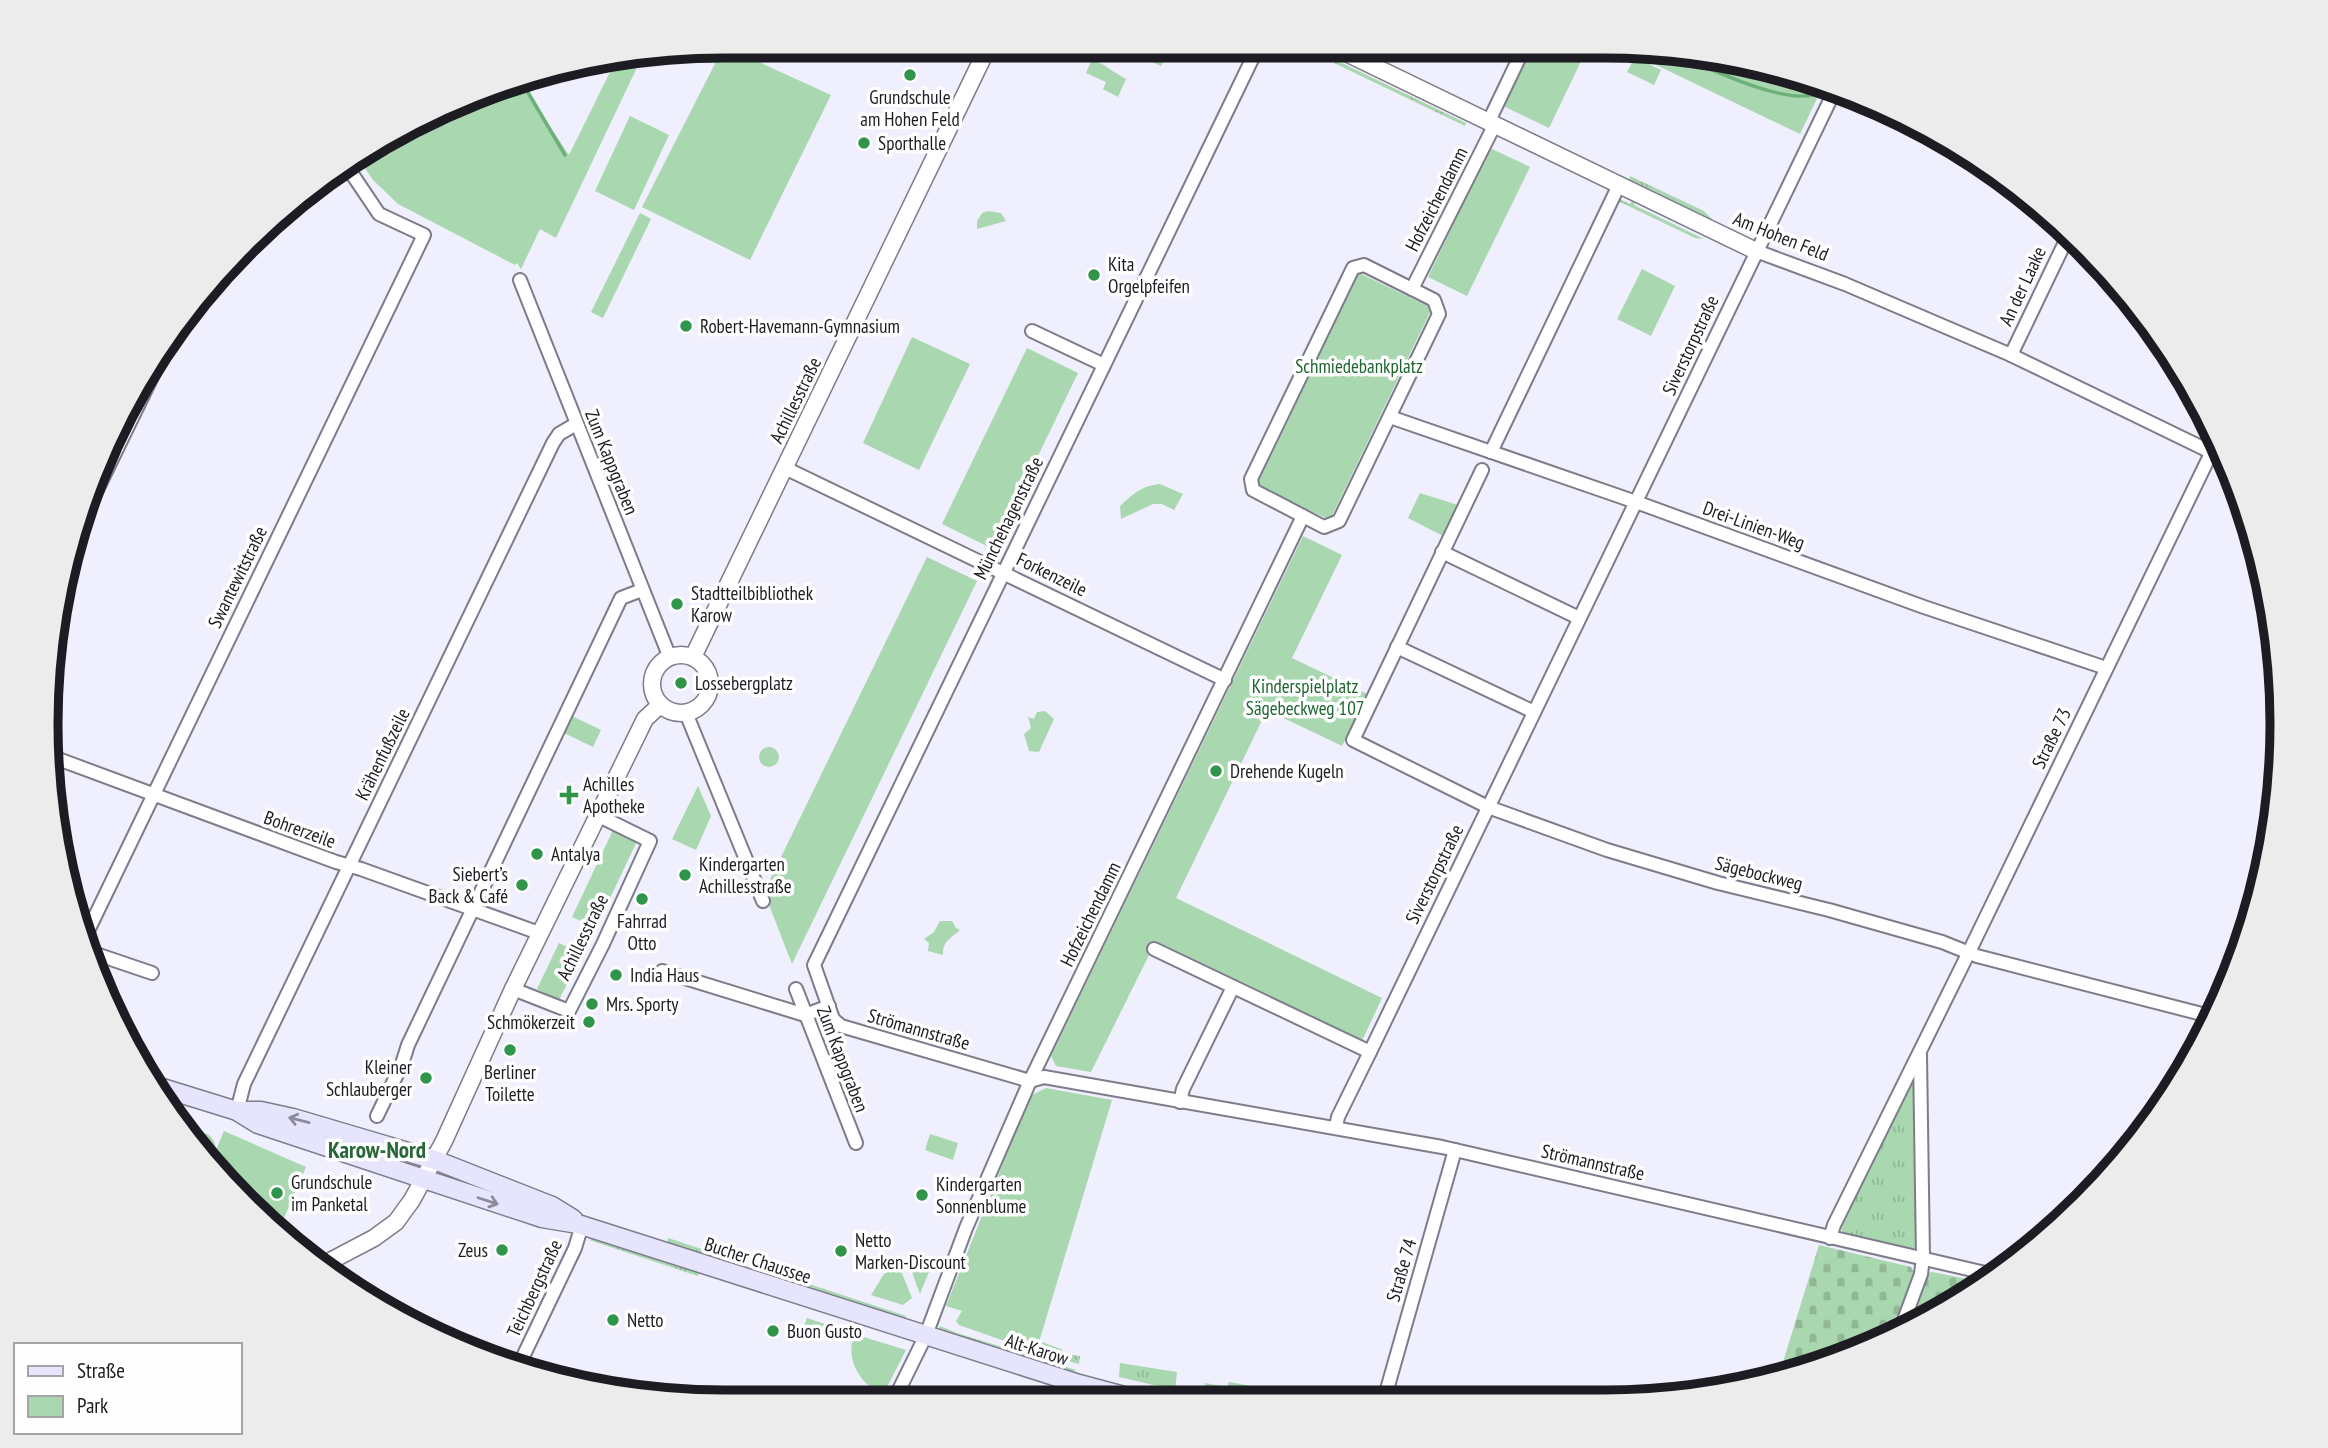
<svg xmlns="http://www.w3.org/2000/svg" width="2328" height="1448" viewBox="0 0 2328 1448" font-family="'PT Sans Narrow',sans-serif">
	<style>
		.grass { fill: url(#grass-tufts) }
		.cemetery { fill: url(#cemetery-stones) }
		.park { fill: #a9d7af }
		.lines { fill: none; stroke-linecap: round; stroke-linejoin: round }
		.stream { stroke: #6db079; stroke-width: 3.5 }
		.minor-casing { stroke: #7c7c8b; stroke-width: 16 }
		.tertiary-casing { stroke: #7c7c8b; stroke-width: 19 }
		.secondary-casing { stroke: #7c7c8b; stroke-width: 21 }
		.minor { stroke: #fff; stroke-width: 12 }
		.tertiary { stroke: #fff; stroke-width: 16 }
		.secondary { stroke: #e7e5fe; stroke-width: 18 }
		.oneway { stroke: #8c8b9b }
		.poi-dot { fill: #2f954b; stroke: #fefefe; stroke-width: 2.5 }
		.labels { text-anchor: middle; stroke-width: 7; stroke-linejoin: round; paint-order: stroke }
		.poi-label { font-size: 19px; fill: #1c1c22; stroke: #fefefe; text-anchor: start }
		.street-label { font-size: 19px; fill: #1c1c22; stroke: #fefefe }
		.park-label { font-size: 19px; fill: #1f6531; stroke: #fefefe }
		.quarter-label { font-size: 23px; font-weight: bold; fill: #286737; stroke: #fefefe }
		.rim { fill: none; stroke: #1c1c22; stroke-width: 9 }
	</style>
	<defs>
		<pattern id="grass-tufts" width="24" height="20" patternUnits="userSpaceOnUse" patternTransform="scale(1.75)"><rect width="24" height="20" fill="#a9d7af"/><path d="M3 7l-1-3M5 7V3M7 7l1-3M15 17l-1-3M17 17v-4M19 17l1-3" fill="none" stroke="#91b896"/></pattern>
		<pattern id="cemetery-stones" width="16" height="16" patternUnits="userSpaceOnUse" patternTransform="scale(1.75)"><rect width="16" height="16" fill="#a9d7af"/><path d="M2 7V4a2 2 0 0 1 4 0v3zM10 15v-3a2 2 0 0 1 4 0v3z" fill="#91b896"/></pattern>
	</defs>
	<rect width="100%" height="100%" fill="#f0effd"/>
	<g class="grass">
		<polygon points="1305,49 1313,49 1466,123 1465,126"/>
		<polygon points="1630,176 1704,211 1713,220 1643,186 1641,190 1628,183"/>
		<polygon points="1619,199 1630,204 1633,200 1635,201 1634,205 1704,239 1695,238 1618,201"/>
		<polygon points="1913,1077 1916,1079 1917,1247 1909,1250 1843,1234 1840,1223"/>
		<polygon points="595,1238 700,1270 698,1276 589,1240"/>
		<polygon points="668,1238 729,1258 725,1265 667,1246"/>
		<polygon points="921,1260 933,1262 920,1294 909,1264"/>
		<polygon points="794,1279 906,1316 904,1321 849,1305 849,1300 839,1297 837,1301 798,1288"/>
		<polygon points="807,1318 848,1332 843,1342 803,1330"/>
		<polygon points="940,1326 957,1333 1076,1370 1069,1374 941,1332 939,1329"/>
		<polygon points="1039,1341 1061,1349 1065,1354 1080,1356 1079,1364 1036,1352"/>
		<polygon points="1120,1363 1177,1372 1175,1390 1119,1377"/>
		<polygon points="1229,1382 1329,1400 1227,1399 1203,1394 1205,1383 1227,1387"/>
	</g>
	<g class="cemetery">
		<polygon points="1819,1245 1911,1267 1915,1274 1894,1334 1822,1367 1779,1375"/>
		<path d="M 1932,1272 L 1973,1280 C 1965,1307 1932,1317 1908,1328 L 1927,1273 Z"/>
	</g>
	<g class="park">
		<polygon points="724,46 831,95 750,260 642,207"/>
		<polygon points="1143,48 1160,48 1168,52 1161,66 1139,56"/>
		<polygon points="1530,50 1586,51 1549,128 1503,106"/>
		<polygon points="1627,51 1692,51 1823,86 1800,134"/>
		<polygon points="1635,57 1661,70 1654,85 1627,72"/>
		<polygon points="641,59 556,238 540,229 521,269 517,263 515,265 398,204 373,180 356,155 506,81 518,79 569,155 614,64"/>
		<path d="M 1092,59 C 1105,65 1114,72 1126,79 L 1118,97 L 1103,89 L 1106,82 L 1086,73 Z"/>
		<polygon points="630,116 669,135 634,210 595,191"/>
		<polygon points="1490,148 1530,167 1467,296 1428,277"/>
		<polygon points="988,211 1001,213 1006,221 977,229 977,221 982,213"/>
		<polygon points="640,213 651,219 603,318 591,312"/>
		<polygon points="1642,269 1675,286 1651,336 1617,319"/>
		<polygon points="1359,273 1432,308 1330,520 1257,485"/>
		<polygon points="912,337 970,364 919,470 863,443"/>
		<polygon points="1027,348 1078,373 993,549 942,524"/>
		<path d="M 1160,484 L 1183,494 L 1174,510 L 1162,504 L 1153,504 L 1121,519 L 1120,506 C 1133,494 1141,486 1160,484 Z"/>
		<polygon points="1420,493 1458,505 1443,536 1408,518"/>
		<polygon points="1303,536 1342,555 1292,658 1367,694 1342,746 1267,710 1176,898 1382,998 1362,1041 1156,941 1091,1072 1056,1066 1051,1056"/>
		<polygon points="927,557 977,581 792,964 764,892"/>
		<polygon points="1045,711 1054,719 1039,752 1029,751 1024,734 1031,728 1028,717 1034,719 1037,712"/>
		<polygon points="572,716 601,730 593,747 564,733"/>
		<circle cx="769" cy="757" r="10"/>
		<polygon points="698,786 711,816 696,850 672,839"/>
		<polygon points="614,828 638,839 596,928 572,917"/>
		<path d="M 940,921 L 952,921 L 956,928 L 960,930 C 952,938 942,941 943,955 L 928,951 L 929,943 L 924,939 L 934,932 Z"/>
		<polygon points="559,943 582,954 559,1000 537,989"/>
		<polygon points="1046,1088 1112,1100 1036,1352 959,1325 956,1321 962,1311 946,1306 1017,1128 1032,1095"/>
		<path d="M 224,1131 L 306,1167 L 284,1218 L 260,1208 L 213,1157 L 214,1154 L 211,1156 L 193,1136 C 206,1128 215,1137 216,1150 Z"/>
		<polygon points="930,1134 958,1143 953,1160 925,1150"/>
		<polygon points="899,1266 912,1298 903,1305 871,1295 884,1274"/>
		<path d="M 854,1334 L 906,1350 L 882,1397 C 860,1381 845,1362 854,1334 Z"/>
	</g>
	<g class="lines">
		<g class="stream">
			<path d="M 1671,51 C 1703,66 1779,103 1813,95"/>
			<polyline points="520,79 565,155"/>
			<polyline points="1845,101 1880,107"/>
		</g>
		<defs>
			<g id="minor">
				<polyline points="1257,49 814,965 833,1019 841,1026 1030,1081 1044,1077 1442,1147 1994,1275"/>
				<polyline points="1488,123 1523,50"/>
				<polyline points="1756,251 1845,284 2011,355 2211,452"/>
				<polygon points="1364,265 1434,300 1439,314 1339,521 1324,527 1253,490 1251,479 1353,268"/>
				<polyline points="520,280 670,658"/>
				<polyline points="1412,289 1494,126"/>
				<polyline points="1032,331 1104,365"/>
				<polyline points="2011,355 2069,234"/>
				<polyline points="1390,417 1636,502 1924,607 2106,668"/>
				<polyline points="1491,452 1619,185"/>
				<polyline points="785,468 1225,680"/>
				<path d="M 1482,470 L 1353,740 L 1488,807 L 1607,850 L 1718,883 L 1829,910 L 1942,942 L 1977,956 L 2198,1013 C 2210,1020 2209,1028 2203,1040"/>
				<polyline points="77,531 165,350"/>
				<polyline points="1442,552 1579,618"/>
				<polyline points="1397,647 1534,712"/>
				<polyline points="686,713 763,901"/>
				<polyline points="50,756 336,862 361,869 539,933"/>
				<polyline points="85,937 424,235 379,214 344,162"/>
				<polyline points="1154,949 1370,1052"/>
				<polyline points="93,953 152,973"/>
				<polyline points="662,971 805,1015 829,1006"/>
				<polyline points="513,989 569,1011 603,944 650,841 597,815"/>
				<polyline points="796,989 856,1143"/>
				<polyline points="1180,1102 1183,1089 1233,987"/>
				<polyline points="237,1111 244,1084 553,443 559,434 576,424"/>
				<polyline points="377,1116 402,1064 408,1045 621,598 642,590"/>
				<polyline points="1336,1127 1338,1117 1370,1052 1835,90"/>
				<polyline points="1830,1238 1834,1225 1969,952 2217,441"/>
				<polyline points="1900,1331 1921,1274 1923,1258 1920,1055"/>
				<polyline points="519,1365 575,1248 582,1225"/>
				<polyline points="895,1398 926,1335 966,1228 1030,1081 1303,516"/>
				<polyline points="1384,1400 1455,1150"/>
			</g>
			<g id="tertiary">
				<polyline points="1338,49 1756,251"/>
				<circle cx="681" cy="684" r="29"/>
				<polyline points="693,657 988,47"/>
				<polyline points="319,1267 374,1238 396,1222 412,1200 444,1141 513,989 645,719 660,705"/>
			</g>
			<g id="secondary">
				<polyline points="153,1085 237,1111 258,1124 542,1218 578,1224 1079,1384 1135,1399"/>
				<polyline points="237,1111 261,1111 293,1118 435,1160 552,1206 573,1219"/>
			</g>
		</defs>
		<use href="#minor" class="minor-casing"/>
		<use href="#tertiary" class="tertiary-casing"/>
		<use href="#secondary" class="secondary-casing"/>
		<use href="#minor" class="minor"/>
		<use href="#tertiary" class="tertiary"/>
		<use href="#secondary" class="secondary"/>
	</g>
	<defs><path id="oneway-shaft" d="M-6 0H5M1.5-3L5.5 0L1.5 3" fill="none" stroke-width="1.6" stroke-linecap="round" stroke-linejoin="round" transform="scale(1.75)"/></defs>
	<g class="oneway">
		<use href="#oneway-shaft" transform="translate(299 1120) rotate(-166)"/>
		<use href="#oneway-shaft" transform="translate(488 1201) rotate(18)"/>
	</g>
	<g class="poi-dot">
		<circle cx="910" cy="75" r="7"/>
		<circle cx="864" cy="143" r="7"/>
		<circle cx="1094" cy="275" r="7"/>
		<circle cx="686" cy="326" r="7"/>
		<circle cx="677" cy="604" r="7"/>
		<circle cx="681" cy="683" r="7"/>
		<circle cx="1216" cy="771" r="7"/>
		<path d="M565.5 784.5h7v7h7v7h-7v7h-7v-7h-7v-7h7z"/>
		<circle cx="537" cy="854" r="7"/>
		<circle cx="685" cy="875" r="7"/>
		<circle cx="522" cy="885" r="7"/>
		<circle cx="642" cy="899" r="7"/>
		<circle cx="616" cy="975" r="7"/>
		<circle cx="592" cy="1004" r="7"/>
		<circle cx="589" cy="1022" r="7"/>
		<circle cx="510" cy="1050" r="7"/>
		<circle cx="426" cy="1078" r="7"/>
		<circle cx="277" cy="1193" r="7"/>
		<circle cx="922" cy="1195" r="7"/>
		<circle cx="502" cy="1250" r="7"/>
		<circle cx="841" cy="1251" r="7"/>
		<circle cx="613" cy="1320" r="7"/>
		<circle cx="773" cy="1331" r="7"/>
	</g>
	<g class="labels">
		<g class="poi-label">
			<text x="910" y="104" text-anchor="middle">Grundschule<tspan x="910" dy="22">am Hohen Feld</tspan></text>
			<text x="878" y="150">Sporthalle</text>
			<text x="1108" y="271">Kita<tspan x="1108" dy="22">Orgelpfeifen</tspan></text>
			<text x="700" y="333">Robert-Havemann-Gymnasium</text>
			<text x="691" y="600">Stadtteilbibliothek<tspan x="691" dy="22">Karow</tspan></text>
			<text x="695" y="690">Lossebergplatz</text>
			<text x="1230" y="778">Drehende Kugeln</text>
			<text x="583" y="791">Achilles<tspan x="583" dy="22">Apotheke</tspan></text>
			<text x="551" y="861">Antalya</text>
			<text x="699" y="871">Kindergarten<tspan x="699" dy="22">Achillesstraße</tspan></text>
			<text x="508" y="881" text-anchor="end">Siebert’s<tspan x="508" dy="22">Back &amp; Café</tspan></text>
			<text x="642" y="928" text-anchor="middle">Fahrrad<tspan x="642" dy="22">Otto</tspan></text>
			<text x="630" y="982">India Haus</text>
			<text x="606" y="1011">Mrs. Sporty</text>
			<text x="575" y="1029" text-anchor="end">Schmökerzeit</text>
			<text x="412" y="1074" text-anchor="end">Kleiner<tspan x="412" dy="22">Schlauberger</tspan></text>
			<text x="510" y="1079" text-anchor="middle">Berliner<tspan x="510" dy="22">Toilette</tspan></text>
			<text x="291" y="1189">Grundschule<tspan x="291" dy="22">im Panketal</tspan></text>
			<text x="936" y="1191">Kindergarten<tspan x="936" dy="22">Sonnenblume</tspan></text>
			<text x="855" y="1247">Netto<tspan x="855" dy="22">Marken-Discount</tspan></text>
			<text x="488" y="1257" text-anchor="end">Zeus</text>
			<text x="627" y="1327">Netto</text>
			<text x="787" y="1338">Buon Gusto</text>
		</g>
		<g class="street-label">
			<text transform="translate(1436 199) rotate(-63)" y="7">Hofzeichendamm</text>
			<text transform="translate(1781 236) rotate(22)" y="7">Am Hohen Feld</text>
			<text transform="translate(2022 286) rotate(-65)" y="7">An der Laake</text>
			<text transform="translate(1690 345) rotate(-65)" y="7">Siverstorpstraße</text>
			<text transform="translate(795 400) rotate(-64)" y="7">Achillesstraße</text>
			<text transform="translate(612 462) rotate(68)" y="7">Zum Kappgraben</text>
			<text transform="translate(1008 518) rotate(-64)" y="7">Münchehagenstraße</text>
			<text transform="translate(1754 525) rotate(20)" y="7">Drei-Linien-Weg</text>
			<text transform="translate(1052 574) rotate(26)" y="7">Forkenzeile</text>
			<text transform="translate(237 577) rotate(-64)" y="7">Swantewitstraße</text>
			<text transform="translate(2051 738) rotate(-64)" y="7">Straße 73</text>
			<text transform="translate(382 754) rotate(-64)" y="7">Krähenfußzeile</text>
			<text transform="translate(300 829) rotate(20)" y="7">Bohrerzeile</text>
			<text transform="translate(1759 873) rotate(14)" y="7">Sägebockweg</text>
			<text transform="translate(1434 874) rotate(-64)" y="7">Siverstorpstraße</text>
			<text transform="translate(1090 914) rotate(-64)" y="7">Hofzeichendamm</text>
			<text transform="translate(582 937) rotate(-64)" y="7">Achillesstraße</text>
			<text transform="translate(919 1029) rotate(16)" y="7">Strömannstraße</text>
			<text transform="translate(843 1059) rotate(69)" y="7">Zum Kappgraben</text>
			<text transform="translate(1593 1162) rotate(13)" y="7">Strömannstraße</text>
			<text transform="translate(758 1260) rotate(18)" y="7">Bucher Chaussee</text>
			<text transform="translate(1401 1270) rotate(-74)" y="7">Straße 74</text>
			<text transform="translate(534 1288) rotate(-65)" y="7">Teichbergstraße</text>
			<text transform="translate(1037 1349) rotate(18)" y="7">Alt-Karow</text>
		</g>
		<g class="park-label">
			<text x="1359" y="373">Schmiedebankplatz</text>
			<text x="1305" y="693">Kinderspielplatz<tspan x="1305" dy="22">Sägebeckweg 107</tspan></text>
		</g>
		<g class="quarter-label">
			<text x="377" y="1158">Karow-Nord</text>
		</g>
	</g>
	<path d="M0 0H2328V1448H0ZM724 58H1604A666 666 0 0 1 2270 724V724A666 666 0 0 1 1604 1390H724A666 666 0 0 1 58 724V724A666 666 0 0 1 724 58Z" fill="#ececec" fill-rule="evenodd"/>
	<path class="rim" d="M724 58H1604A666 666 0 0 1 2270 724V724A666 666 0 0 1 1604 1390H724A666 666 0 0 1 58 724V724A666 666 0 0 1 724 58Z"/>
	<rect x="14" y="1343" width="228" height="91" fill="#fefefe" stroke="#a4a4a6" stroke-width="2"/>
	<rect x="28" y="1366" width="35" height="10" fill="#e7e5fe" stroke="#a4a4a6" stroke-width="2"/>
	<text x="77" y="1378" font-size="21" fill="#1c1c22">Straße</text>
	<rect x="28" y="1396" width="35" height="21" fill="#a9d7af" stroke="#a4a4a6" stroke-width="2"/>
	<text x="77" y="1413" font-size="21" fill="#1c1c22">Park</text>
</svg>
